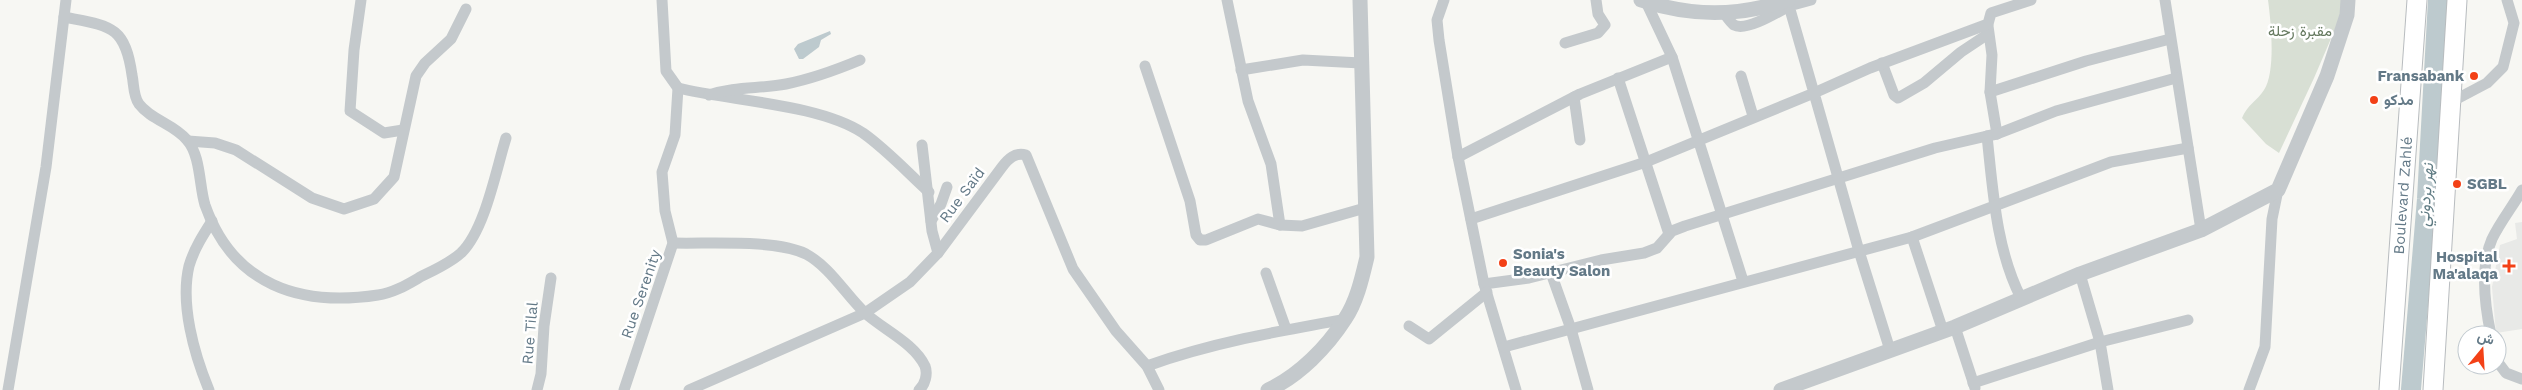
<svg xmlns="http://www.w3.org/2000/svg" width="2522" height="390" viewBox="0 0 2522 390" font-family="'Work Sans',Vazirmatn,sans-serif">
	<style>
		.built { fill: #e8e9e7 }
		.green { fill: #d8dfd4 }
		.water { fill: #bdcace }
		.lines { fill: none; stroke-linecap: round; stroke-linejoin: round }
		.river { stroke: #bdcace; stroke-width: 20 }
		.trunk-casing { stroke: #b8bcbf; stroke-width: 21 }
		.minor { stroke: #c4c9cc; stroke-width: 11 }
		.tertiary { stroke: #c4c9cc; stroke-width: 15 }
		.trunk { stroke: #fff; stroke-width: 19 }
		.poi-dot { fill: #f34117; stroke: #fff; stroke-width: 2 }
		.labels { text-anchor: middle; stroke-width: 5; stroke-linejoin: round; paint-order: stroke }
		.park-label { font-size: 15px; fill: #65795f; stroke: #fff }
		.poi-label { font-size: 15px; font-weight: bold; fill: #637987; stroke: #fff; text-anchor: start }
		.street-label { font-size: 15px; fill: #637987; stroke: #fff }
		.water-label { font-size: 16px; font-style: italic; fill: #5f7b83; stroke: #fff }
	</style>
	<rect width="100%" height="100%" fill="#f7f7f3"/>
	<polygon class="built" points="2522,222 2522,329 2496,333 2492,287 2500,245 2517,239 2515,223"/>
	<path class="green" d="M 2268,0 L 2344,0 L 2342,13 L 2314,78 L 2279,153 L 2266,144 L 2242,118 C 2247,105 2257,101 2264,90 C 2276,72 2271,22 2268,0 Z"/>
	<polygon class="water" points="830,31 831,34 821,40 819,47 803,59 799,59 794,49 798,44"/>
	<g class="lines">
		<polyline class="river" points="2411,389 2427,199 2438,0"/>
		<defs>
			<g id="trunk">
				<path id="s1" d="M 2389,390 L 2417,0"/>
				<polyline points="2433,390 2457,0"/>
			</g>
		</defs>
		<use href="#trunk" class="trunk-casing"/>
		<g class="minor">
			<polyline points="361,0 354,50 350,111 384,133 403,130"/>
			<polyline points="1227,0 1248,101 1271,164 1280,225"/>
			<polyline points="1444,0 1437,20 1439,40 1458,157 1484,284 1516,390"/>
			<polyline points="2165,0 2201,230"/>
			<polyline points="1646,2 1672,57 1743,281"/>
			<path d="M 1724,13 C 1727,17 1730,22 1734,25 C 1746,32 1778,12 1789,6"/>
			<path d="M 64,17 C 110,26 125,25 132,75 C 134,84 133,96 139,104 C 151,120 174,124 187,140 C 201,156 199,186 205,205 C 233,285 300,307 378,295 C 394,293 408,284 422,276 C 435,270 451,262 461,253 C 485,230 496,170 506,138"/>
			<polyline points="1988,26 1992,55 1990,92 1997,134"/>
			<polyline points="1565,43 1598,33 1605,25 1598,14 1596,0"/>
			<polyline points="1882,63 1894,95 1898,98 1924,83 1961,52 1988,34"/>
			<polyline points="1145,66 1190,201 1196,235 1200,240 1206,240 1258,219 1280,225 1302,226 1365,208"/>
			<polyline points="1241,70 1303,60 1361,63"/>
			<polyline points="1741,76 1753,116"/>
			<polyline points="1618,78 1669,234"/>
			<path d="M 678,88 C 731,101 819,104 863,133 C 887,150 907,172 929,192"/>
			<polyline points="1990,92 2086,61 2170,39"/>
			<path d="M 709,95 C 735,86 760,89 786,84 C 811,79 836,70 860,60"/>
			<polyline points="1574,97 1580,140"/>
			<polyline points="2451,102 2487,83 2503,67 2514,23 2507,0"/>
			<polyline points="1987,136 1997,134 2056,111 2176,78"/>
			<polyline points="188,141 215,143 236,150 312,198 344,209 374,199 394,177 416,76 425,63 451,39 466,9"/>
			<polyline points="922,145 932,231 938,253"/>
			<polyline points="1458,157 1580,94 1672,57"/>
			<polyline points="1471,219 1646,162 1814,93 1789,6 1811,0"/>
			<polyline points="931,221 941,204 947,187"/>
			<polyline points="1912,237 1943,331"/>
			<path d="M 673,243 C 709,244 775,239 806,254 C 830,267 846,295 865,313 C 884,330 914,343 925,366 C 928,374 925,385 919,390"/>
			<polyline points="1266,273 1286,329"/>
			<polyline points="1551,273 1571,329 1588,390"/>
			<polyline points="2080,274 2100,342 2108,390"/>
			<path d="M 1484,284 L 1529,278 L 1601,260 L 1644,253 L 1657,248 L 1672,231 L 1685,226 L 1935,148 L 1987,136 C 1993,191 1996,249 2021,298"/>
			<polyline points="1409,326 1429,339 1487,292"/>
			<polyline points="1955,327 1975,388"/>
			<path d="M 2491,335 C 2485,307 2480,267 2492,239 C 2500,222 2513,206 2522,190"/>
			<polyline points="1504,347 1912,237 2111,162 2188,148"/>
			<polyline points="1890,350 1859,251 1814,93 1870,68 1988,24 1991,13 2031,0"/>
			<polyline points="2497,361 2506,373 2522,379"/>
			<path d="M 1147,366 C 1211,343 1279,331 1346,319"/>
			<polyline points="1973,383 2100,342 2188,320"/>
			<polyline points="8,390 46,167 66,0"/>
			<path d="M 209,390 C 194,354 180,304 189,266 C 194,249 203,235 212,221"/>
			<polyline points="537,390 541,374 544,326 551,278"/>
			<polyline points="624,390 673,243 665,211 662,172 675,135 678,88 666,71 662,0"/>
			<path d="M 689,390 L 865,313 L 910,282 L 938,253 L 1002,167 C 1008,159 1015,152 1026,155 L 1073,269 L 1116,331 L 1147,366 L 1159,390"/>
			<polyline points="2249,390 2265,347 2272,219 2278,190"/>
		</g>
		<g class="tertiary">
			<path d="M 1641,0 C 1691,17 1738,17 1788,0"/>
			<path d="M 1268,390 C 1299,376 1327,347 1345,319 C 1357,301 1362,278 1367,257 L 1360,0"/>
			<polyline points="1781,390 1955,327 2080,274 2201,230 2278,190 2327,76 2347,15 2348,0"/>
		</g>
		<use href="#trunk" class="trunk"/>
	</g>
	<g class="poi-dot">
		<circle cx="2474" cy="76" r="5"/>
		<circle cx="2374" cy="100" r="5"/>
		<circle cx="2457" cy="184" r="5"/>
		<circle cx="1503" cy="263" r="5"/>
		<path d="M2506.5 258.5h5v5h5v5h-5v5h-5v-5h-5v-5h5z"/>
	</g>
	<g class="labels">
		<g class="park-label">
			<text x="2300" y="36">مقبرة زحلة</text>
		</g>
		<g class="poi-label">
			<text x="2464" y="81" text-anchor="end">Fransabank</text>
			<text x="2384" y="105">مدكو</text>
			<text x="2467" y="189">SGBL</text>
			<text x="1513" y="259">Sonia's<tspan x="1513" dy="17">Beauty Salon</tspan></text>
			<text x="2498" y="262" text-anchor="end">Hospital<tspan x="2498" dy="17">Ma'alaqa</tspan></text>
		</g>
		<g class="street-label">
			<text transform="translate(962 195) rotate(-53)" y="5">Rue Saïd</text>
			<text dy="5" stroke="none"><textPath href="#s1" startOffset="195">Boulevard Zahlé</textPath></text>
			<text transform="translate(641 294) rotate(-71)" y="5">Rue Serenity</text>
			<text transform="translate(530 333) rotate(-85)" y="5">Rue Tilal</text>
		</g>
		<g class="water-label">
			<text transform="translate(2425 195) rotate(-86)" y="6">نهر بردوني</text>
		</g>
	</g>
	<g transform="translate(2482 350) rotate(18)"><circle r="24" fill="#ffffff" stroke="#c1c9cf"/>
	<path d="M0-4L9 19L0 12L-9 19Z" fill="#f34117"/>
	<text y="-8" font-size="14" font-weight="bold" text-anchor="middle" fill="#637987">ش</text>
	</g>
</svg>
